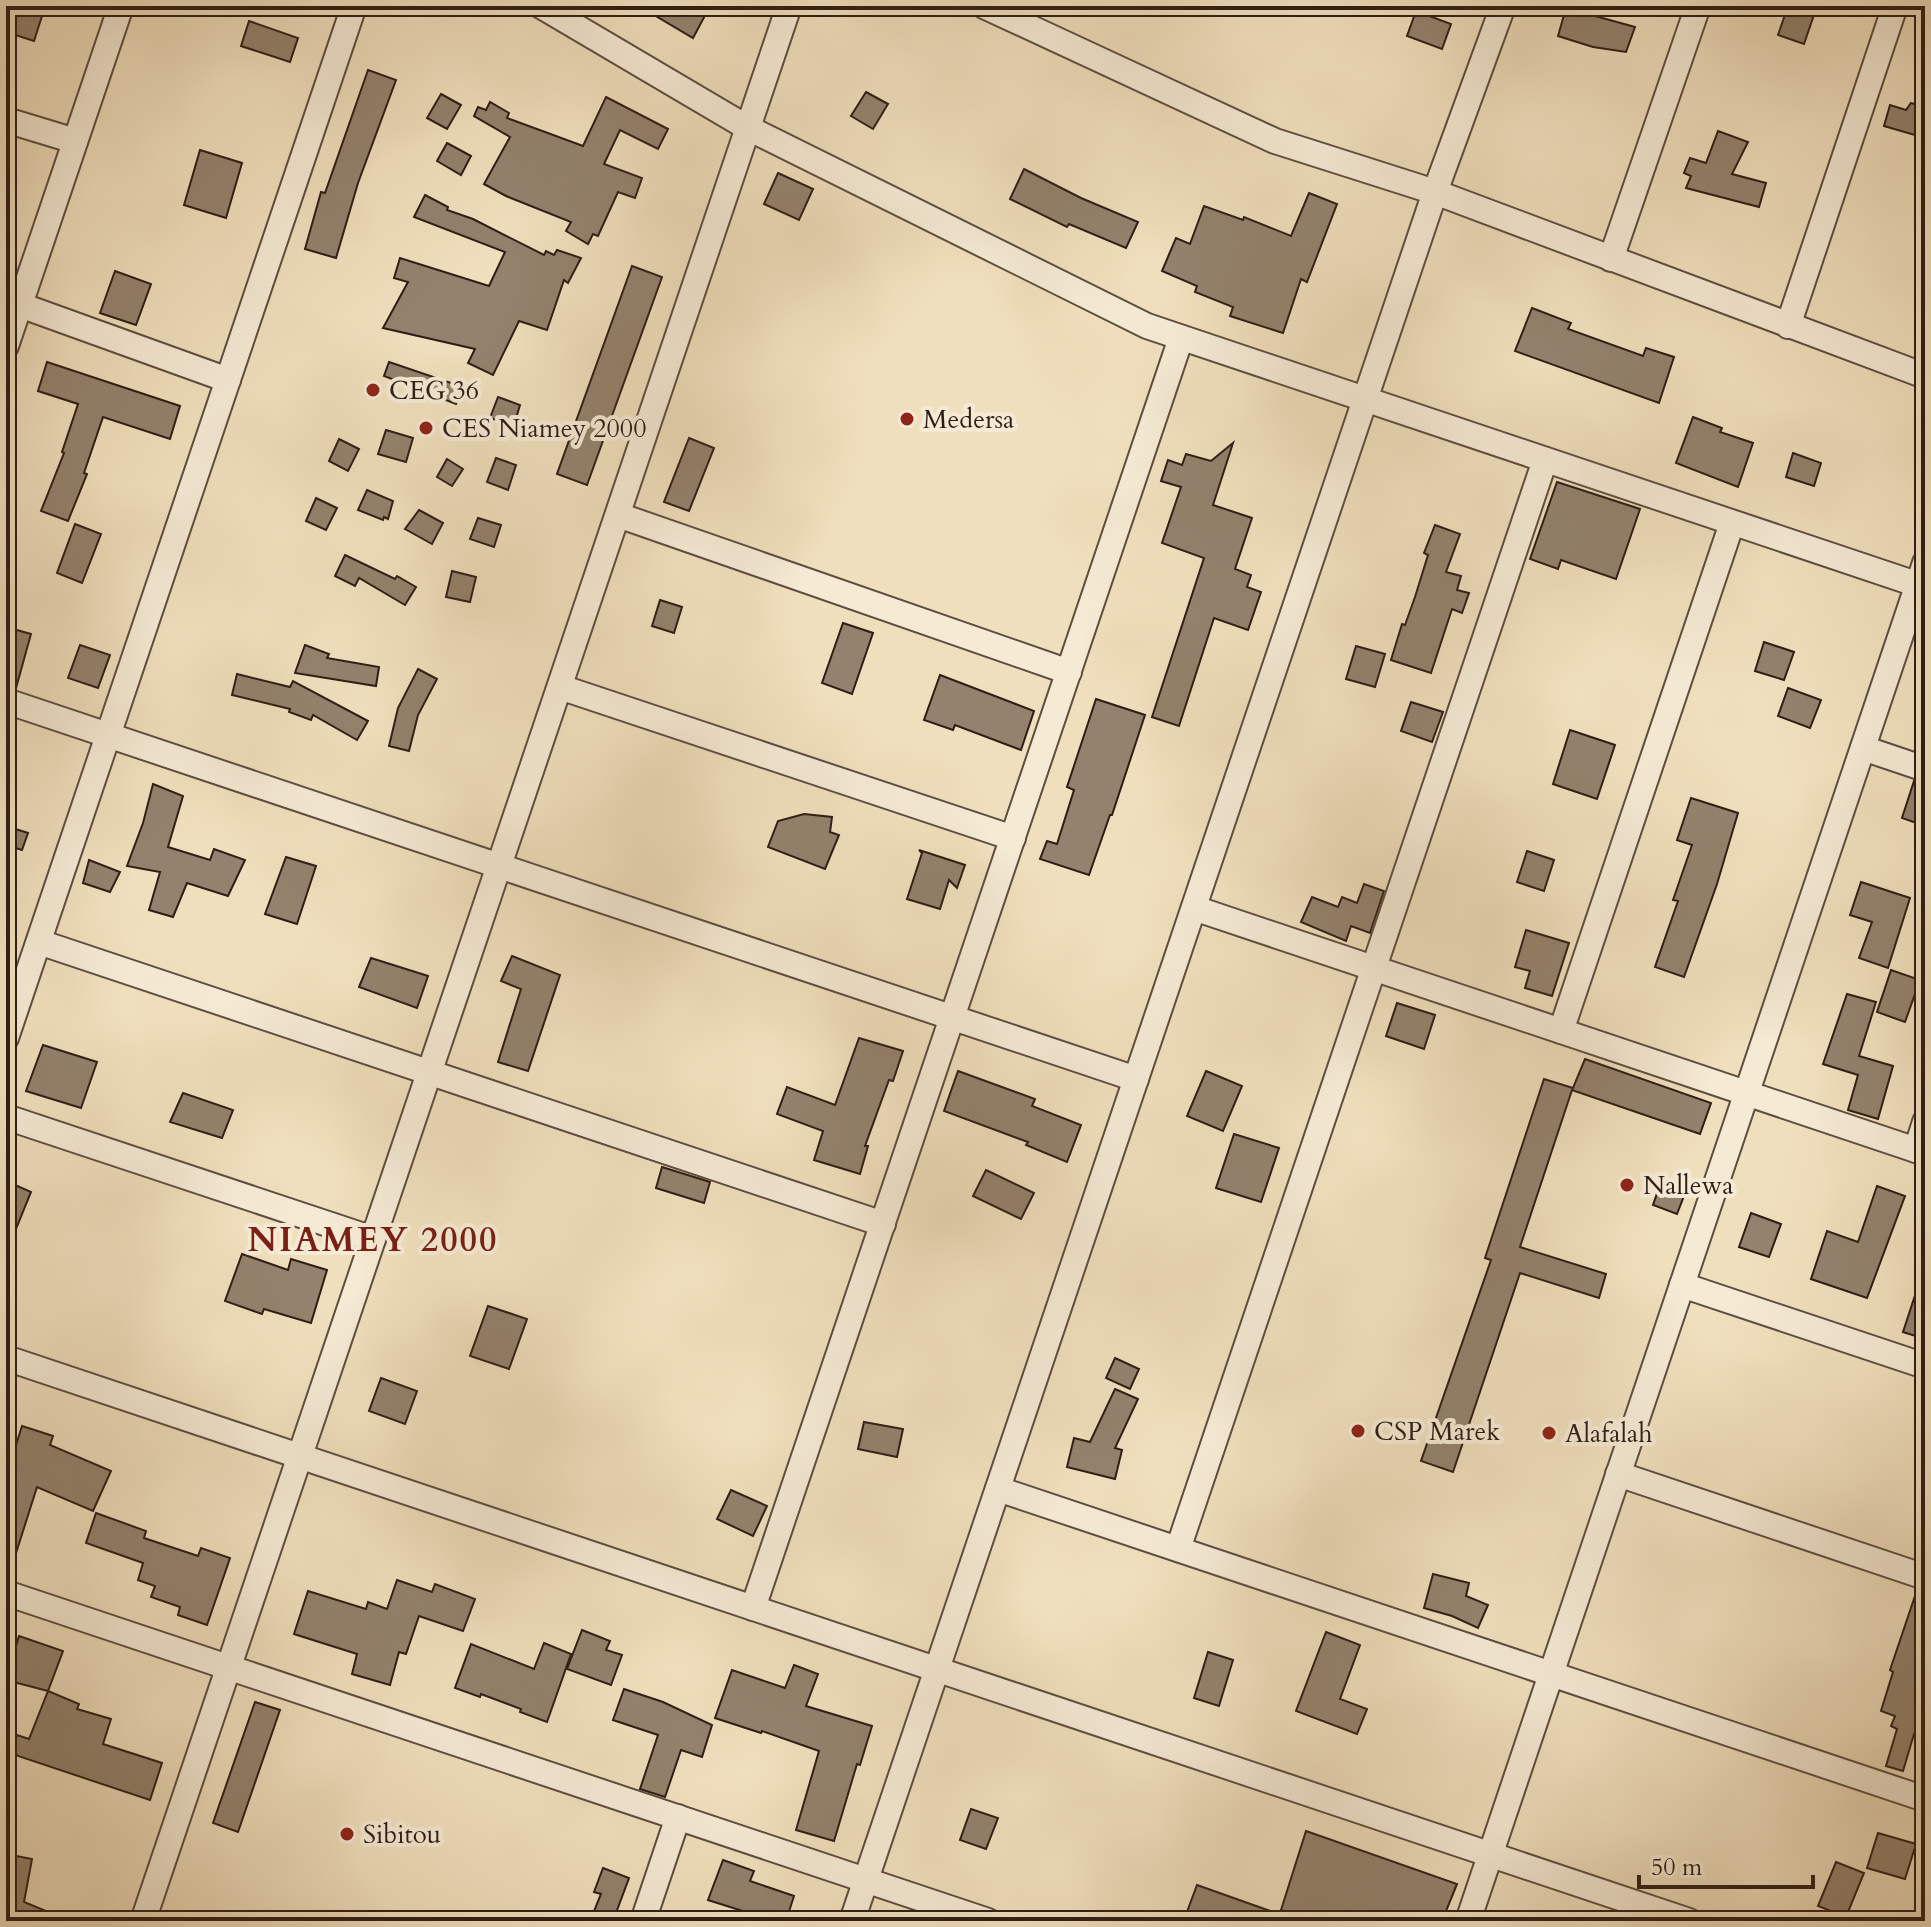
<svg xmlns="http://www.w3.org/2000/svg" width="1931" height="1927" viewBox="0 0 1931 1927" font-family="Cardo,serif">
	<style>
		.building { fill: #93826d; stroke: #2e1e16; stroke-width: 2 }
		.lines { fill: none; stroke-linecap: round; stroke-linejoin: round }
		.minor-casing { stroke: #5e4e40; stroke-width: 28 }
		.minor { stroke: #f5ead4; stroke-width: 24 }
		.poi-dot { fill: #8f2418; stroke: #f5ead4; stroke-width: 3 }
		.labels { text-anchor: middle; stroke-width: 8; stroke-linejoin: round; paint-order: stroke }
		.poi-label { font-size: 26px; fill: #2e1e16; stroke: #f5ead4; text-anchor: start }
		.district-label { font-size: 34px; font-weight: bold; letter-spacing: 2px; fill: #7a1f14; stroke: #f5ead4 }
	</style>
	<rect width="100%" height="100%" fill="#f0dfbd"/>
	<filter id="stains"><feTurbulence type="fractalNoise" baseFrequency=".0025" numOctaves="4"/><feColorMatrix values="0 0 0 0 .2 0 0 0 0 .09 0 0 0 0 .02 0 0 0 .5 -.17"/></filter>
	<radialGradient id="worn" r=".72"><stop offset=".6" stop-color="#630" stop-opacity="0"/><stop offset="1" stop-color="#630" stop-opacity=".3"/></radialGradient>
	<g class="building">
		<polygon points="6,6 22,6 43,13 34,41 6,32"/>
		<polygon points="639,6 710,6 693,38"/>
		<polygon points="1788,6 1817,6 1804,44 1778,35"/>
		<polygon points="1566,8 1635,27 1626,52 1593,47 1558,36"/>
		<polygon points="1416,11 1451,24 1442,49 1407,36"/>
		<polygon points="249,21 298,38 290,62 241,46"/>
		<polygon points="368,70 396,80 358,183 336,258 305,249 321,192 325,193"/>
		<polygon points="866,92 888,104 873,129 851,116"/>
		<polygon points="441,94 461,105 447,129 427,118"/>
		<polygon points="606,97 668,129 658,149 620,130 604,164 642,178 635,198 618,192 598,236 593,234 588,244 566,231 571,222 506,196 484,184 510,137 474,116 478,107 486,110 490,102 509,113 507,118 583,146"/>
		<polygon points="1911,103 1925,107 1925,138 1884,126 1890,105 1906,110"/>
		<polygon points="1718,131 1748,142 1732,174 1766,183 1759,207 1686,188 1691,176 1684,173 1690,158 1706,163"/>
		<polygon points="447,143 471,156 461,175 437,161"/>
		<polygon points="200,150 242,163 226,218 184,205"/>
		<polygon points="1024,169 1081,198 1138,222 1126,248 1069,224 1067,227 1010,199"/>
		<polygon points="778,173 813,189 799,220 764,204"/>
		<polygon points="1309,193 1337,204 1307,282 1301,279 1283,333 1230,316 1233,307 1195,292 1197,286 1162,271 1176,238 1190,244 1204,206 1243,220 1244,217 1291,236"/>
		<polygon points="425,195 448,207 447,210 473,219 544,255 546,251 554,255 557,250 581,258 568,283 564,280 547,330 519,321 493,375 468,363 475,349 383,328 408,282 394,278 400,258 489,286 505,252 414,217"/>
		<polygon points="632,266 662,277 587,485 557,474"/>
		<polygon points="115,271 151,284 136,325 100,313"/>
		<polygon points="1532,308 1571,323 1568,329 1643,356 1646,348 1674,357 1659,403 1515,351"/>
		<polygon points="47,362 180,406 170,439 103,417 84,473 87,474 68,521 41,511 64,453 62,452 78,404 38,391"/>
		<polygon points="389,362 463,387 456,404 384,376"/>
		<polygon points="498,397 520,405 514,425 490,418"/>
		<polygon points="1693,417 1722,428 1720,432 1753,443 1738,487 1676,463"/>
		<polygon points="386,430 413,438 406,462 378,454"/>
		<polygon points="689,438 714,448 689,511 664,502"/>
		<polygon points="339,439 359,449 348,471 329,461"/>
		<polygon points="1233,443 1213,505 1252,518 1235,569 1251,575 1247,587 1261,592 1248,630 1214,618 1179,726 1152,717 1204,558 1162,543 1181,487 1161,481 1168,460 1182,465 1186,454 1211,461"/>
		<polygon points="1793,453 1821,463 1814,486 1786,477"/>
		<polygon points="496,458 516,465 508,490 487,482"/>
		<polygon points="447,459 463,469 452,486 437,477"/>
		<polygon points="1557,482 1640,509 1616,579 1561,560 1558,569 1530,559"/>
		<polygon points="367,490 393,501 388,519 384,517 383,520 358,510"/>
		<polygon points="316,498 337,508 326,530 306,521"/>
		<polygon points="419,510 443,523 432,544 405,529"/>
		<polygon points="478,518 501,525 494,547 470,539"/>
		<polygon points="75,524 101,534 82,583 57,573"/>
		<polygon points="1435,525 1460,534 1446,572 1461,576 1457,590 1469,593 1462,613 1452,609 1431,673 1391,660 1402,624 1405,625 1415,597 1428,555 1424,553"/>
		<polygon points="345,555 395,579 397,576 416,587 405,605 359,578 355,586 335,576"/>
		<polygon points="452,571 476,577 470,602 446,597"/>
		<polygon points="660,600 682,607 674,633 652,626"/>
		<polygon points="843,623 873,633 852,694 822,683"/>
		<polygon points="6,627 31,634 16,688 6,686"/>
		<polygon points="1764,642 1794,652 1784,680 1755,671"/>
		<polygon points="80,645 110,655 98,688 68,678"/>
		<polygon points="305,645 329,654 327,658 379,667 376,686 295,673"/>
		<polygon points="1356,646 1385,654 1375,687 1346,679"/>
		<polygon points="418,669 437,679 418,715 409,751 389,746 398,708"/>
		<polygon points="237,674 290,687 293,681 368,721 357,740 313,715 311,720 289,712 290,709 232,695"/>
		<polygon points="940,675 1034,711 1021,750 955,725 953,730 924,720"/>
		<polygon points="1788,688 1821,700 1810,728 1778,716"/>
		<polygon points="1096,699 1145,715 1112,815 1110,815 1089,875 1040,859 1047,841 1057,844 1074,790 1067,787"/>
		<polygon points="1411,702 1443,712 1432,742 1401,731"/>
		<polygon points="1570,730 1615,745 1597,799 1553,784"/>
		<polygon points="1914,781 1925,784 1925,826 1902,818"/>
		<polygon points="153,784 183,796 168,847 210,860 214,849 245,860 228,896 187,883 173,917 149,910 160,872 127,866 143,823"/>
		<polygon points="1691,798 1738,813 1717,884 1684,977 1655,967 1678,901 1673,900 1692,845 1677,840"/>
		<polygon points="804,814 832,817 830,832 839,835 825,869 768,847 778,821"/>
		<polygon points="6,826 28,833 22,850 6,845"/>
		<polygon points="919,850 965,865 957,888 949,880 940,909 907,899 922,853"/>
		<polygon points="1527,851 1554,860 1544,891 1517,882"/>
		<polygon points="286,857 316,866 297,924 265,914"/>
		<polygon points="89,860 120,872 110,892 83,883"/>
		<polygon points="1861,882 1910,898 1888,968 1859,958 1872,922 1850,915"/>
		<polygon points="1364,884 1384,891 1370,933 1351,926 1346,941 1301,922 1312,897 1338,907 1342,897 1357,903"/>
		<polygon points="1526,930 1569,943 1552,996 1525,988 1530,971 1515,967"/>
		<polygon points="512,956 560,975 528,1071 498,1062 521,989 501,981"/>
		<polygon points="371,958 428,976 417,1008 359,987"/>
		<polygon points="1891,970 1920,980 1905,1022 1877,1012"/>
		<polygon points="1847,994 1876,1002 1859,1056 1893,1066 1878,1119 1848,1110 1858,1075 1823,1064"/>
		<polygon points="1397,1003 1435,1015 1424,1049 1386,1036"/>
		<polygon points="859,1038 903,1051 893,1081 889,1080 865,1146 868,1146 860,1174 814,1160 823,1131 777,1114 787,1087 835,1105"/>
		<polygon points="43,1045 97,1062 81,1108 26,1091"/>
		<polygon points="1585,1059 1711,1103 1700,1134 1572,1090 1520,1247 1606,1274 1599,1298 1520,1273 1453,1472 1421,1461 1491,1260 1485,1258 1544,1079 1573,1088"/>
		<polygon points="958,1071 1035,1099 1032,1106 1081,1125 1067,1162 1026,1145 1028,1142 944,1111"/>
		<polygon points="1206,1071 1242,1086 1223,1131 1187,1116"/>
		<polygon points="183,1093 233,1110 222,1138 170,1122"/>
		<polygon points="1234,1134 1279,1148 1261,1202 1216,1188"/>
		<polygon points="662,1167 710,1182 704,1203 656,1188"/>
		<polygon points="986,1170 1034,1193 1021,1219 973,1196"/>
		<polygon points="1662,1179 1687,1188 1677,1214 1653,1205"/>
		<polygon points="6,1181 31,1192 7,1251 6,1251"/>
		<polygon points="1877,1186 1905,1196 1867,1298 1811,1279 1827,1231 1858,1242"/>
		<polygon points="1751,1213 1781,1224 1769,1257 1739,1247"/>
		<polygon points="242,1254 288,1270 291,1259 327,1270 311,1323 264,1309 262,1314 225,1301"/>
		<polygon points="1921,1277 1925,1278 1925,1339 1903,1332"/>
		<polygon points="488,1306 527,1319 509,1369 470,1356"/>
		<polygon points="1115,1358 1139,1369 1130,1389 1106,1378"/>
		<polygon points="381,1378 417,1391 405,1424 369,1411"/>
		<polygon points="1115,1389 1138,1399 1115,1448 1122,1450 1115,1479 1067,1467 1074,1438 1090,1442"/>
		<polygon points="864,1422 903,1429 897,1457 858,1449"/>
		<polygon points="22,1426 53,1436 50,1445 111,1471 93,1511 37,1487 10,1572 6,1571 6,1477"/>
		<polygon points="731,1490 767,1506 753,1536 717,1519"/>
		<polygon points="96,1513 146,1531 144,1538 198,1556 201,1548 230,1558 207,1625 178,1615 180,1607 151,1597 155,1586 138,1580 143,1563 86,1543"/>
		<polygon points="1433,1574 1469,1583 1466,1596 1488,1605 1478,1628 1452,1616 1424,1608"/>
		<polygon points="397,1580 432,1592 435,1584 475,1599 463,1631 419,1616 406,1654 399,1652 390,1685 352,1674 357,1654 294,1634 308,1591 366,1609 368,1602 387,1609"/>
		<polygon points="1917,1590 1925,1592 1925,1724 1921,1737 1914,1734 1903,1771 1886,1766 1897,1729 1891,1726 1895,1716 1881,1711 1893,1672 1890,1670"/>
		<polygon points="582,1630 610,1641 606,1650 622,1655 611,1685 567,1669"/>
		<polygon points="1326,1632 1360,1645 1340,1699 1367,1709 1357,1734 1296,1711"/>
		<polygon points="19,1636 63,1651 48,1691 6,1680"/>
		<polygon points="544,1643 571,1654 547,1722 520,1712 521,1709 481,1694 480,1697 455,1688 471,1644 534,1669"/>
		<polygon points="1208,1652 1233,1660 1219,1706 1194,1698"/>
		<polygon points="794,1665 818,1674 806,1706 872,1726 860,1765 857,1764 834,1841 796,1830 819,1751 762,1731 761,1733 715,1718 732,1670 785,1688"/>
		<polygon points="624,1689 663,1702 712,1725 702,1757 681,1750 665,1797 640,1789 658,1735 613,1720"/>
		<polygon points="48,1691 79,1704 77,1709 111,1719 103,1744 162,1763 150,1800 18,1756 12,1750 17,1735 29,1739"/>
		<polygon points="255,1702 280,1710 238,1832 213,1823"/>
		<polygon points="971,1809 998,1818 986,1849 960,1840"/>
		<polygon points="1306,1831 1457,1884 1442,1921 1314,1921 1281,1910"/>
		<polygon points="1878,1833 1916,1844 1905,1879 1867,1868"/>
		<polygon points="6,1854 32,1859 24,1902 70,1921 6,1921"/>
		<polygon points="723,1860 754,1871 750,1881 794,1896 786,1921 774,1921 708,1900"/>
		<polygon points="1836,1862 1864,1873 1846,1917 1818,1906"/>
		<polygon points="603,1868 629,1878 613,1921 590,1921 601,1894 594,1892"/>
		<polygon points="1197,1885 1290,1918 1290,1921 1213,1921 1187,1912"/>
	</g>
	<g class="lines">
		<defs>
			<g id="minor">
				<polyline points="541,6 748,128 1147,326 1925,587"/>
				<polyline points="984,6 1275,141 1435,192 1925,376"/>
				<polyline points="6,120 75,141"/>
				<polyline points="1611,259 1698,6"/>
				<polyline points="20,305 228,380"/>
				<polyline points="1788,326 1895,6"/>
				<polyline points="6,346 121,6"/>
				<polyline points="618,515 1069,672"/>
				<polyline points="560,687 1013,838"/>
				<polyline points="6,701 1136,1079"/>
				<polyline points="1863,748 1925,769"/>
				<polyline points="1194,908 1925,1153"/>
				<polyline points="39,942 883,1224"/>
				<polyline points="1561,1031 1732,523"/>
				<polyline points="6,1038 354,6"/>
				<polyline points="6,1117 373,1239"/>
				<polyline points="1916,1150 1925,1122"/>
				<polyline points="1682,1285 1925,1366"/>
				<polyline points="6,1358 1689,1921"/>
				<polyline points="1618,1474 1925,1577"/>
				<polyline points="998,1489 1925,1799"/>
				<polyline points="1178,1549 1545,460"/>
				<polyline points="6,1593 988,1921"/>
				<polyline points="753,1608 1181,338"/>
				<polyline points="143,1921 789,6"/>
				<polyline points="643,1921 678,1817"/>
				<polyline points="852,1921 1435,192 1503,6"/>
				<polyline points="1468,1921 1925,563"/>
			</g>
		</defs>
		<use href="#minor" class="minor-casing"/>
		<use href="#minor" class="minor"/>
	</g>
	<g class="poi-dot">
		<circle cx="373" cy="390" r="8"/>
		<circle cx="907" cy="419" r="8"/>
		<circle cx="426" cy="428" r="8"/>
		<circle cx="1627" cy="1185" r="8"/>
		<circle cx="1358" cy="1431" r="8"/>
		<circle cx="1549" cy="1433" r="8"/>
		<circle cx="347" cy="1834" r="8"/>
	</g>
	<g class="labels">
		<g class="poi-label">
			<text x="389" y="399">CEG 36</text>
			<text x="923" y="428">Medersa</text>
			<text x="442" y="437">CES Niamey 2000</text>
			<text x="1643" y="1194">Nallewa</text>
			<text x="1374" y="1440">CSP Marek</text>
			<text x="1565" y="1442">Alafalah</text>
			<text x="363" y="1843">Sibitou</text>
		</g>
		<g class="district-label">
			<text x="373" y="1251">NIAMEY 2000</text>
		</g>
	</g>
	<rect width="1931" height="1927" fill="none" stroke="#f0dfbd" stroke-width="32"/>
	<rect x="8" y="8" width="1915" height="1911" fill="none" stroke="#2e1e16" stroke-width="4"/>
	<rect x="16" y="16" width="1899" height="1895" fill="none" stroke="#2e1e16" stroke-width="2"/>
	<path d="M1639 1875v12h174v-12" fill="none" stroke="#2e1e16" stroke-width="4"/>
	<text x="1651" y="1875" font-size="24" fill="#2e1e16" stroke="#f5ead4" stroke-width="6" paint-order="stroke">50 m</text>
	<rect width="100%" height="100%" filter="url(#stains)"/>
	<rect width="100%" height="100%" fill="url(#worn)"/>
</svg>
